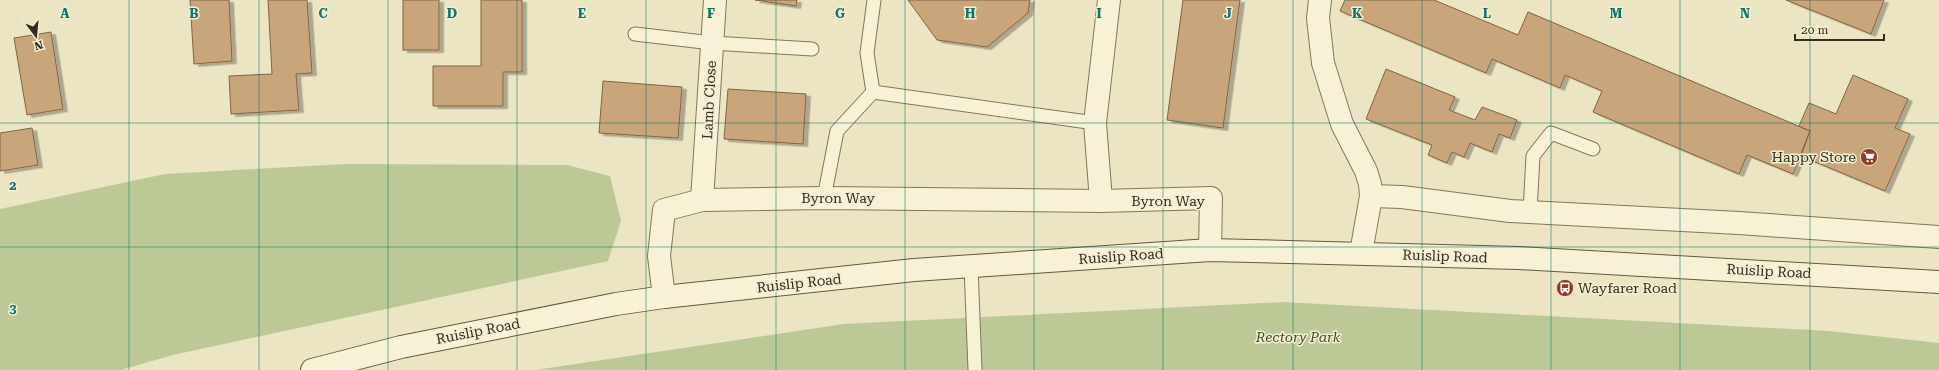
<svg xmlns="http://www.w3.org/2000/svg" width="1939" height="370" viewBox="0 0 1939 370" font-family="'Roboto Serif',serif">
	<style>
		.green { fill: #bcc997 }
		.building { fill: #c8a57a; stroke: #826442; filter: url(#shadow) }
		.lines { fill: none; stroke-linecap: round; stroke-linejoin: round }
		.service-casing { stroke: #84765b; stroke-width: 15 }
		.minor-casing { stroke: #84765b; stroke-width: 24 }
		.secondary-casing { stroke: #66573e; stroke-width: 24 }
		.service { stroke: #f7f1d5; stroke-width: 13 }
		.minor { stroke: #f7f1d5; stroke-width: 22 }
		.secondary { stroke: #f7f1d5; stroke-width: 22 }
		.grid { fill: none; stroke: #0f766e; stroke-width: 1; stroke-opacity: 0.55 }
		.labels { text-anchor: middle; stroke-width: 3; stroke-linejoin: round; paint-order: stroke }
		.street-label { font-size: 14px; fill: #352c1e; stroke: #f3eed2 }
		.poi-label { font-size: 14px; fill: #352c1e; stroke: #f3eed2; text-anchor: end }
		.park-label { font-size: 14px; font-style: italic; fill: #405026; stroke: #f3eed2 }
		.grid-label { font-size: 13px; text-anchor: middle; font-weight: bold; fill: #0f766e; stroke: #f3eed2; stroke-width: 3; stroke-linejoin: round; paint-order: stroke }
	</style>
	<defs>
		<filter id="shadow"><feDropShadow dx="4.5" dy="2.5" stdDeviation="0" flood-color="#0004"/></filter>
	</defs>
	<rect width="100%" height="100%" fill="#ebe5c3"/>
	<g class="green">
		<polygon points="346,164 567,165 610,176 621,221 608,261 173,355 121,370 0,370 0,209 165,174"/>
		<polygon points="1283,302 1829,331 1939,343 1939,370 535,370 844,324"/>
	</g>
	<g class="building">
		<polygon points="190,0 229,0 232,61 194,64"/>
		<polygon points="268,0 307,0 312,73 296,74 299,110 231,114 229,76 272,74"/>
		<rect x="403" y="0" width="36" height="50"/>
		<polygon points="481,0 522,0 522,72 503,72 503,106 433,106 433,66 481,66"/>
		<polygon points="755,0 797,0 796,6"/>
		<polygon points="908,0 1030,0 1028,13 987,47 937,40"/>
		<polygon points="1183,0 1240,0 1223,128 1167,120"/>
		<polygon points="1345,0 1434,0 1518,35 1528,12 1810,131 1793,174 1747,155 1739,174 1593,112 1602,91 1565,75 1560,88 1492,59 1486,73 1340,11"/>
		<polygon points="1786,0 1884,0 1871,34"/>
		<polygon points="51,32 63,109 27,115 14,38"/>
		<polygon points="1386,69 1455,97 1449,110 1475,120 1482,107 1517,120 1510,138 1499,134 1492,152 1470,143 1464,157 1452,152 1447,163 1428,155 1432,145 1366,119"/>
		<polygon points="1853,75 1908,99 1895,128 1910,134 1885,191 1801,156 1810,131 1799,126 1809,103 1836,114"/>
		<polygon points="603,81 682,87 678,138 599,133"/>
		<polygon points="728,89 806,94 803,144 724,139"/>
		<polygon points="32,128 38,165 0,171 0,133"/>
	</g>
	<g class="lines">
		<defs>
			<g id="service">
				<polyline points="874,0 867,53 873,92 1095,123"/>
				<polyline points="635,34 712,43 812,49"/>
				<polyline points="824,198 837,131 873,92"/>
				<polyline points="1530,212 1533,156 1551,133 1593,149"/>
				<polyline points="971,266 975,370"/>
			</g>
			<g id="minor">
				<polyline points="1109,0 1095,123 1101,201 1211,198 1210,250"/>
				<polyline points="1320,0 1318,18 1323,63 1342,124 1366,171 1370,184 1371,196 1361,253"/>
				<polyline points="1371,196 1402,197 1510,211 1739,223 1939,237"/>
				<polyline points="702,200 715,0"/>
				<polyline points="664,297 659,256 664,210 702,200 824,198 1101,201"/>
			</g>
			<polyline id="secondary" points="312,370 401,347 616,304 664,297 914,270 1210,250 1519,258 1939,282"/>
		</defs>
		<use href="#service" class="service-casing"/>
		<use href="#minor" class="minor-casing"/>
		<use href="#secondary" class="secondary-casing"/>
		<use href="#service" class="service"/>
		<use href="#minor" class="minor"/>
		<use href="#secondary" class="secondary"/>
	</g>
	<path class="grid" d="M 129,0 L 129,370M 259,0 L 259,370M 388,0 L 388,370M 517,0 L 517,370M 646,0 L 646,370M 776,0 L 776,370M 905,0 L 905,370M 1034,0 L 1034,370M 1163,0 L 1163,370M 1293,0 L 1293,370M 1422,0 L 1422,370M 1551,0 L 1551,370M 1680,0 L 1680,370M 1810,0 L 1810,370M 0,123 L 1939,123M 0,247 L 1939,247"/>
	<defs>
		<symbol id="supermarket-disc" viewBox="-11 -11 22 22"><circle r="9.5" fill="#903a2e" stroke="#f3eed2"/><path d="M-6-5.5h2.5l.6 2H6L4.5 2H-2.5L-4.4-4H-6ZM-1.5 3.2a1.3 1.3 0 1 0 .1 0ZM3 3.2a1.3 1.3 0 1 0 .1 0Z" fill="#fff"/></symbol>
		<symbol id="bus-disc" viewBox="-11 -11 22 22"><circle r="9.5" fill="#903a2e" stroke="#f3eed2"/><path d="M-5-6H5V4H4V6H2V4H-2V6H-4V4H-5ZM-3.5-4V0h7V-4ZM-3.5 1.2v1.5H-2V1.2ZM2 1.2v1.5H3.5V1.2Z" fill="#fff"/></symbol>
	</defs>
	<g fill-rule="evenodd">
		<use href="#supermarket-disc" x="1859" y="147" width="20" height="20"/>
		<use href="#bus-disc" x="1555" y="278" width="20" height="20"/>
	</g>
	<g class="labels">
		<g class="street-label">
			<text transform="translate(709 100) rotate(-87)" y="5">Lamb Close</text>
			<text x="838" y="203">Byron Way</text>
			<text x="1168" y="206">Byron Way</text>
			<text transform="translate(1121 256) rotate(-4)" y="5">Ruislip Road</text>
			<text transform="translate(1445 256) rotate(2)" y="5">Ruislip Road</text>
			<text transform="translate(1769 271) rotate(3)" y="5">Ruislip Road</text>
			<text transform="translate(799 283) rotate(-6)" y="5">Ruislip Road</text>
			<text transform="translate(478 331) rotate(-11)" y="5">Ruislip Road</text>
		</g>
		<g class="poi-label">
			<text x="1856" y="162">Happy Store</text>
			<text x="1578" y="293" text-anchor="start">Wayfarer Road</text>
		</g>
		<g class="park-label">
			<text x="1298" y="342">Rectory Park</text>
		</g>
	</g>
	<g class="grid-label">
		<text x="65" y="18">A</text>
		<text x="194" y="18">B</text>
		<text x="323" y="18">C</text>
		<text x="452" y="18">D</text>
		<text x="582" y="18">E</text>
		<text x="711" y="18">F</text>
		<text x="840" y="18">G</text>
		<text x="970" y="18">H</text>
		<text x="1099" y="18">I</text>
		<text x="1228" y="18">J</text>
		<text x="1357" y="18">K</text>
		<text x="1487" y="18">L</text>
		<text x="1616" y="18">M</text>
		<text x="1745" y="18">N</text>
		<text x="13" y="190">2</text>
		<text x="13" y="313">3</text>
	</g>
	<g transform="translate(36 36) rotate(164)" stroke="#f3eed2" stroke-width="3" paint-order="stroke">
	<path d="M0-3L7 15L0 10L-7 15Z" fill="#352c1e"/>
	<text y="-6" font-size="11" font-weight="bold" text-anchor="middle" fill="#352c1e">N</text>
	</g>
	<path d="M1795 34v6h89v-6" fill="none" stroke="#352c1e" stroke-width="2"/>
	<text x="1801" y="34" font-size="12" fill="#352c1e" stroke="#f3eed2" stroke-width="3" paint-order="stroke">20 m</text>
</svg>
